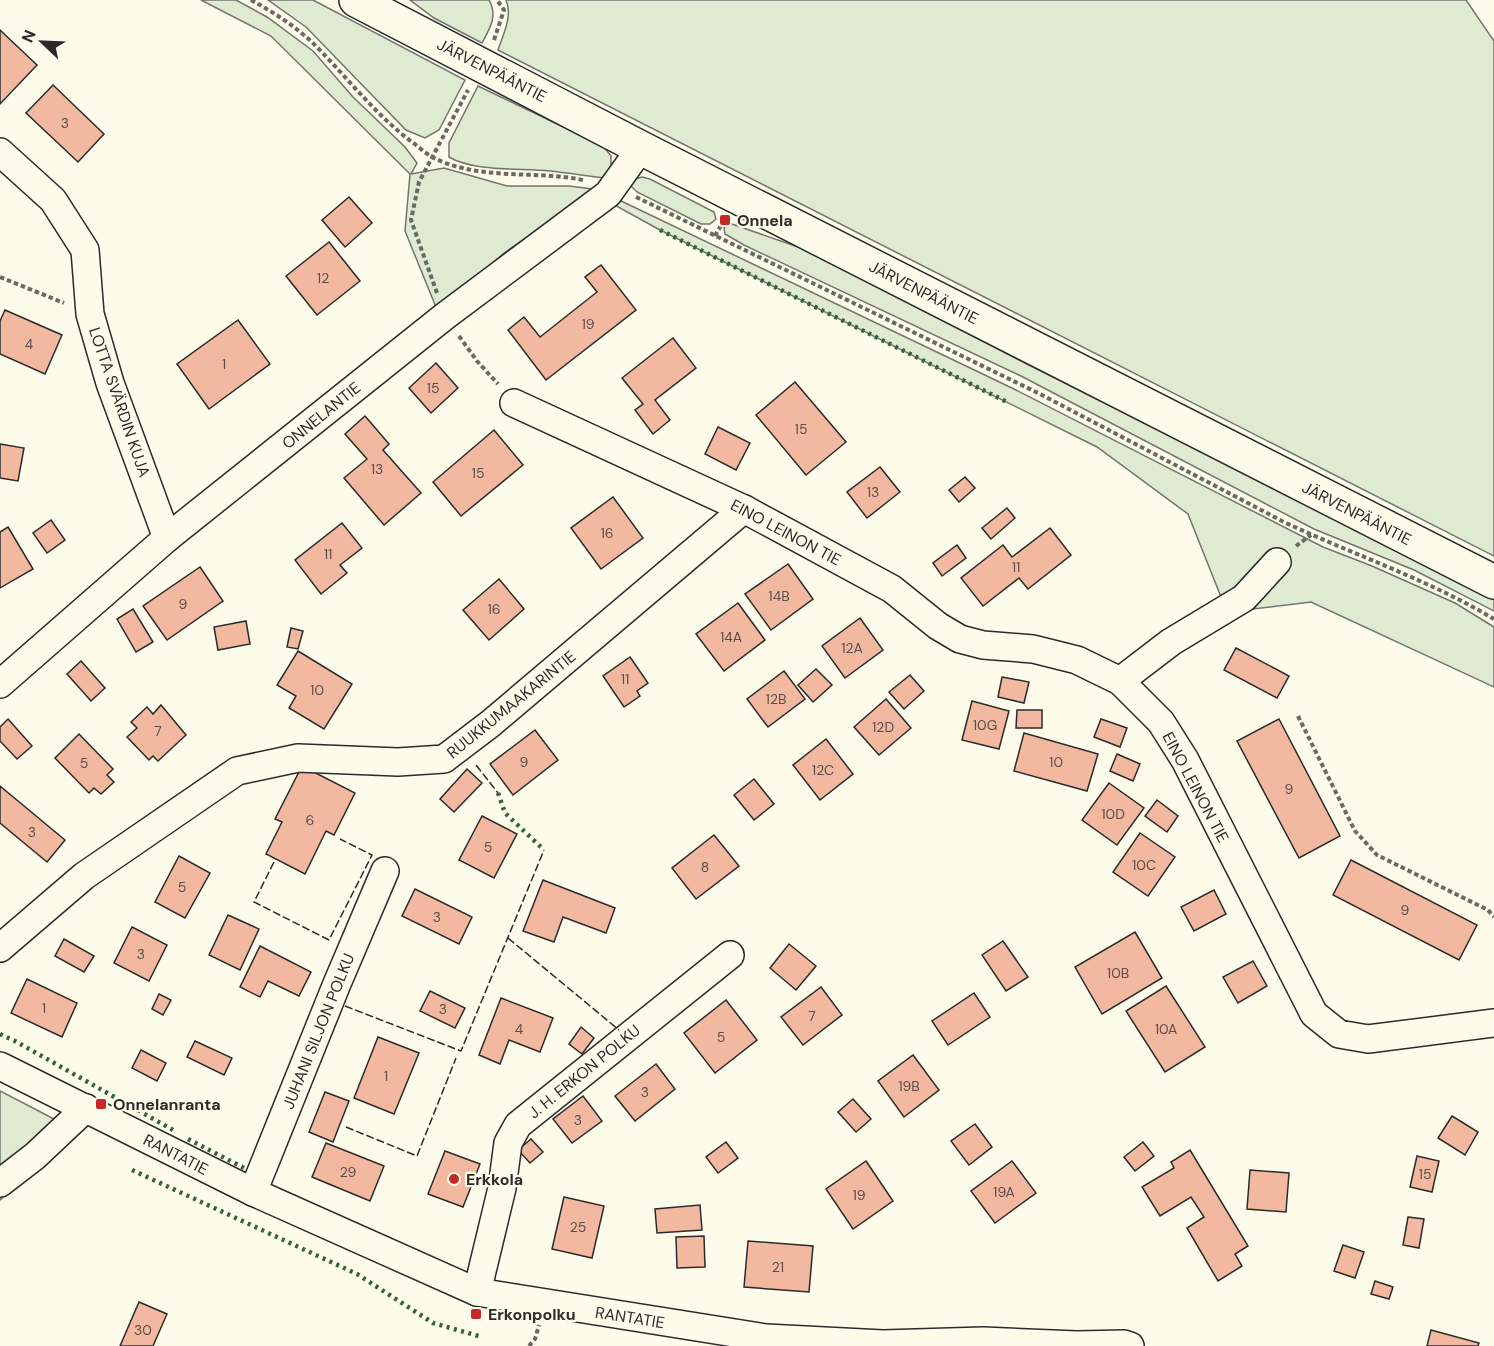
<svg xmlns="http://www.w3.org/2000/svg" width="1494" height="1346" viewBox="0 0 1494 1346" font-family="'DM Sans',sans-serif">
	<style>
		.green { fill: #deebd1; stroke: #74746e; stroke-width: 1.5 }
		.building { fill: #f2b8a0; stroke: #2b2b2b; stroke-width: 1.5 }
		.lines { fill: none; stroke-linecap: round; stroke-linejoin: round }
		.minor-casing { stroke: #2b2b2b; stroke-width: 30 }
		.major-casing { stroke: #2b2b2b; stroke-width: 36 }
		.path { stroke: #6a6964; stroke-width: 4; stroke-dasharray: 4.5 3; stroke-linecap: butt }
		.minor { stroke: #fdfbea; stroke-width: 27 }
		.major { stroke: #fdfbea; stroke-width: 33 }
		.hedge { stroke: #34623c; stroke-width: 4.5; stroke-dasharray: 3 4.5; stroke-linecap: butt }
		.fence { stroke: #2b2b2b; stroke-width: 1.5; stroke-dasharray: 8 3; stroke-linecap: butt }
		.poi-dot { fill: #c62828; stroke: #fdfbea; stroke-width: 2 }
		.labels { text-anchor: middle; stroke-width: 4.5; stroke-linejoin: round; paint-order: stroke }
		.number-label { font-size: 14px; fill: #5d4e48 }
		.street-label { font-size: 16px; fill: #2b2b2b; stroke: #fdfbea }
		.poi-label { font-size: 16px; font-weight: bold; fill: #2b2b2b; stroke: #fdfbea; text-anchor: start }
	</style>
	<rect width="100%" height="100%" fill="#fdfbea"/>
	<g class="green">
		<polygon points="201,0 236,0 267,17 313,51 353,97 405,147 417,163 411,174 444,168 507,186 569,186 592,189 592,193 504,253 438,312 405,231 410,174 271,36"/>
		<polygon points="268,0 313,0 465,80 439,130 425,138 406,130 306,27"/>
		<path d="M 410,0 L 489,0 C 498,16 490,28 482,43 L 434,18 Z"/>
		<path d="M 506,0 L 1466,0 L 1494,41 L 1494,556 L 498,50 C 503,35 513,16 506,0 Z"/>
		<path d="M 478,86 L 603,146 L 611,156 L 611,165 L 606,178 C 587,176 569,173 550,171 C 521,168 474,172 449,157 L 449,143 Z"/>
		<polygon points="642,177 650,179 714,212 716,219 710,224 701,224 637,192 630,185 635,179"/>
		<polygon points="617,199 1014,389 1323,547 1372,566 1455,603 1494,627 1494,687 1311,602 1227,612 1188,514 1097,447 660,230 609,202"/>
		<polygon points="729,223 804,249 1027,364 1494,598 1494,611 1414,570 1314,529 1021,376 744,245 725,234 724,228"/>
		<polygon points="0,1091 79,1132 0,1200"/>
	</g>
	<g class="building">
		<polygon points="0,30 37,65 0,104"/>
		<polygon points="53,85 104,134 78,162 26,113"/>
		<polygon points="349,197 372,223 345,247 322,220"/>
		<polygon points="329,242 360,281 317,315 286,276"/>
		<polygon points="601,265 636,310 546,380 508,330 524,317 540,337 597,292 585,277"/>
		<polygon points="5,310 62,335 45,374 0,354 0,321"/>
		<polygon points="238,320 270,364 209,409 177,364"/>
		<polygon points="673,338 696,368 655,400 670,420 653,434 635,410 643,404 622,378"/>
		<polygon points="436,363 458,388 431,413 409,388"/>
		<polygon points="795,382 846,442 806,475 756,415"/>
		<polygon points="365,416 389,444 383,450 421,493 384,525 344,478 367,459 345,434"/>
		<polygon points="718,427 750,443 736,470 705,454"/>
		<polygon points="494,430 523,465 461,516 433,482"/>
		<polygon points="0,444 24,448 18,481 0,478"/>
		<polygon points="880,467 900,492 867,518 847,492"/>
		<polygon points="965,477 975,488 959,502 949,490"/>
		<polygon points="613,497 643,538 601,569 571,528"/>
		<polygon points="1007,508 1015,518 991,539 982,528"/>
		<polygon points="51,520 65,540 47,553 33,533"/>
		<polygon points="342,523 362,548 340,565 347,573 321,594 295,560"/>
		<polygon points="8,527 33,569 0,588 0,532"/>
		<polygon points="1050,528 1071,555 1028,589 1019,578 983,606 961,578 1003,545 1012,557"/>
		<polygon points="957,545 966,558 942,576 933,563"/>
		<polygon points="788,564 813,599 771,630 745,594"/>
		<polygon points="200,567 223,601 167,640 143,606"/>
		<polygon points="499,579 524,609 489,640 463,610"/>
		<polygon points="738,603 765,640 724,671 696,634"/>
		<polygon points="133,609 153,642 136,652 117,619"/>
		<polygon points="860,618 883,650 845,678 822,646"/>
		<polygon points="246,621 250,644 218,650 214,627"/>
		<polygon points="291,628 303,631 298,649 287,647"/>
		<polygon points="1236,648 1289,676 1277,698 1224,670"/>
		<polygon points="298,651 352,684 324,729 289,708 296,696 277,685"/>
		<polygon points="630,657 648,683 637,691 640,696 624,707 603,676"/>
		<polygon points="81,661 105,688 91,701 67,674"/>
		<polygon points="816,669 832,685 813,702 798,685"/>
		<polygon points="784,671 805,699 768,727 747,699"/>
		<polygon points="910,675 924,691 904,709 889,692"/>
		<polygon points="1002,677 1029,682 1024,703 998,697"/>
		<polygon points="886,699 911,728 879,755 854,727"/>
		<polygon points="972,701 1009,711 999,749 962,740"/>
		<polygon points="161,705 186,735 158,761 153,756 149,760 127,737 137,728 131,722 147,707 153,714"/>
		<polygon points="1017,710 1042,710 1042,728 1016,728"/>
		<polygon points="8,719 32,746 17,759 0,741 0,727"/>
		<polygon points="1101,719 1127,728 1120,747 1094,737"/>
		<polygon points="1279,719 1340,836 1299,858 1237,741"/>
		<polygon points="535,730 558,760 513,795 490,764"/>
		<polygon points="1024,733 1098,754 1087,791 1014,771"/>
		<polygon points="79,734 113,769 107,775 114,782 101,794 94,788 89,793 55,758"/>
		<polygon points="826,739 853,774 820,800 793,765"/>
		<polygon points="1117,754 1140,764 1133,781 1110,771"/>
		<polygon points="302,766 355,793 334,835 326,831 305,874 266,854 282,822 275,819"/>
		<polygon points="467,769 482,783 454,812 440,799"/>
		<polygon points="754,779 774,804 754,820 734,795"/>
		<polygon points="1109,783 1144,808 1117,845 1082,820"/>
		<polygon points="0,786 65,840 47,862 0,823"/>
		<polygon points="1157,800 1178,816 1167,832 1145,816"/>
		<polygon points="482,816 517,834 494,878 459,860"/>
		<polygon points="1140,833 1175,857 1148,896 1113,872"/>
		<polygon points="714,835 739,866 696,899 672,868"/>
		<polygon points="179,856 210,873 185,918 155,902"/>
		<polygon points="1351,860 1477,925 1459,960 1333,895"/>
		<polygon points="543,880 615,908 606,933 563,917 554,942 523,931"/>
		<polygon points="415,889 472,917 459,944 402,916"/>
		<polygon points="1214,890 1226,914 1194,931 1181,907"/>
		<polygon points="228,915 259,929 240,970 209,955"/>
		<polygon points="132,927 167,945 149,981 114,963"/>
		<polygon points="1135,932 1162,978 1102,1014 1075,967"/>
		<polygon points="64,939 94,956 84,972 55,956"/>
		<polygon points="1003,941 1028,977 1006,991 982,955"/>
		<polygon points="789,944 816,966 796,990 770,968"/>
		<polygon points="260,946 311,972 299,996 268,981 260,997 240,987"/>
		<polygon points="1253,961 1267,986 1238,1003 1223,977"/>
		<polygon points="27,979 77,1003 62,1037 11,1013"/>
		<polygon points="1166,986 1205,1047 1165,1072 1126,1011"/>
		<polygon points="821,987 842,1015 803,1045 781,1017"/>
		<polygon points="430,991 465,1008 455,1028 420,1011"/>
		<polygon points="974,993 990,1017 948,1045 932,1021"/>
		<polygon points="159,994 171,1000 163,1015 152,1009"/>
		<polygon points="501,998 553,1018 540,1052 509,1040 500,1064 479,1055"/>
		<polygon points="726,1000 757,1040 715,1073 684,1033"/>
		<polygon points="581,1027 594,1038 582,1054 569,1044"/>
		<polygon points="378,1037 419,1053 394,1114 354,1098"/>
		<polygon points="195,1041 232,1058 224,1075 187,1057"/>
		<polygon points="141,1050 166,1063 157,1081 132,1068"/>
		<polygon points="913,1055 939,1090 904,1117 878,1081"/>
		<polygon points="656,1064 675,1089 635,1121 615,1096"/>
		<polygon points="325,1092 349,1101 333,1142 309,1132"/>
		<polygon points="583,1096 602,1121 572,1143 553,1119"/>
		<polygon points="853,1099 871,1119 856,1132 838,1112"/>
		<polygon points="1452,1116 1478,1132 1465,1155 1438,1138"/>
		<polygon points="975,1124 992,1147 969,1165 951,1141"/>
		<polygon points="531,1139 543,1152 530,1163 518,1150"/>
		<polygon points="726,1142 738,1158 718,1173 706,1157"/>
		<polygon points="1143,1142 1154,1156 1135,1171 1124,1157"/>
		<polygon points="326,1143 384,1166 370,1201 312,1177"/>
		<polygon points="1190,1150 1248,1246 1235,1254 1242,1266 1218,1281 1187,1228 1204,1217 1191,1197 1160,1216 1142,1187 1174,1168 1171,1162"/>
		<polygon points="445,1151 480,1164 463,1207 428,1194"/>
		<polygon points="1417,1156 1439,1161 1432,1192 1410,1187"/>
		<polygon points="866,1161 893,1201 853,1229 826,1189"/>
		<polygon points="1012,1161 1036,1193 995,1223 971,1191"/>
		<polygon points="1250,1170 1289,1173 1286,1212 1247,1209"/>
		<polygon points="564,1197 604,1206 592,1258 552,1249"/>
		<polygon points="700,1205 702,1230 657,1233 655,1209"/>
		<polygon points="1408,1217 1424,1219 1419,1248 1403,1245"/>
		<polygon points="704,1236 705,1267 677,1268 676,1237"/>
		<polygon points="748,1241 813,1246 809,1292 744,1287"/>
		<polygon points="1343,1245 1364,1252 1355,1278 1334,1271"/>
		<polygon points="1375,1281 1393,1287 1389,1299 1371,1294"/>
		<polygon points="139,1302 167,1314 153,1346 120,1346"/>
		<polygon points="1431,1330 1479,1343 1478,1346 1427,1346"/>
	</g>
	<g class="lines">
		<defs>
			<g id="minor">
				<polyline points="0,152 53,200 85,250 90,314 110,383 167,538"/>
				<polyline points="514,403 744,509 892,589 938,626 960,639 983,645 1033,649 1077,660 1120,681 1161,722 1185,760 1314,1014 1339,1034 1368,1039 1494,1023"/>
				<polyline points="1120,681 1171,642 1244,598 1277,562"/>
				<polyline points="0,684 167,538 445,316 608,194 641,148"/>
				<polyline points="0,948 84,876 237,771 298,758 398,762 444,759 490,724 744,509"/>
				<polyline points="0,1066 253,1192 477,1292 766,1338 883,1344 983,1341 1077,1345 1124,1344 1130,1346"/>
				<polyline points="0,1183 35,1156 86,1108"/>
				<polyline points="253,1192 336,986 385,871"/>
				<polyline points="477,1292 502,1188 508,1143 518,1125 730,955"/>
			</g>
			<polyline id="major" points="356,0 641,148 1494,582"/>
		</defs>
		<use href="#minor" class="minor-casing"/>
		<use href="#major" class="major-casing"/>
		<g class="path">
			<path d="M 251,0 C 275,13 298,28 318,48 C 349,80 376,115 412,142 C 419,147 426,154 434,158 C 481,181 534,170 583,180"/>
			<polyline points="494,40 504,10 497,0"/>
			<path d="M 636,197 L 1040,394 L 1284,522 C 1354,555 1427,579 1494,619"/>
			<polyline points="715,236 724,220"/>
			<polyline points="0,277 64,303"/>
			<polyline points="437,293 411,220 419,182 468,90"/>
			<polyline points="459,336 477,361 498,384"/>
			<polyline points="1296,546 1311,535"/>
			<polyline points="1298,716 1355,831 1377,855 1488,910 1494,917"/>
			<polyline points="529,1346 535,1339 539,1325"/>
		</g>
		<use href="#minor" class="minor"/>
		<use href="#major" class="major"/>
		<g class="hedge">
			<polyline points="660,230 1007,402"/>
			<polyline points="498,793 505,813 544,850"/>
			<polyline points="0,1034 15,1041 173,1130"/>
			<polyline points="188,1139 246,1169"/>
			<polyline points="132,1170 357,1274 433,1323 482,1337"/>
		</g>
		<g class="fence">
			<polyline points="476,765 498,793"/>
			<polyline points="274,862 254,902 329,940 372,855 340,839"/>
			<polyline points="508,938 619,1030"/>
			<polyline points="345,1006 461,1051 544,850"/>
			<polyline points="346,1127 417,1156 456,1058"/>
		</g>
	</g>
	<g class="poi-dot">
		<rect x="719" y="214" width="12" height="12" rx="3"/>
		<rect x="95" y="1098" width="12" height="12" rx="3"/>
		<circle cx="454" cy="1179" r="6"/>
		<rect x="470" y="1308" width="12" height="12" rx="3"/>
	</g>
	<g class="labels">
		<g class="number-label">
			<text x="65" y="128">3</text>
			<text x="323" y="283">12</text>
			<text x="588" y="329">19</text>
			<text x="29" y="349">4</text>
			<text x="224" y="369">1</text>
			<text x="433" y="393">15</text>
			<text x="801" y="434">15</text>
			<text x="377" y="474">13</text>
			<text x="478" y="478">15</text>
			<text x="873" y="497">13</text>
			<text x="607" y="538">16</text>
			<text x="328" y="559">11</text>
			<text x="1016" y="572">11</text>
			<text x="779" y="601">14B</text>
			<text x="183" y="609">9</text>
			<text x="494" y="614">16</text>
			<text x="731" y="642">14A</text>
			<text x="852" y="653">12A</text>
			<text x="625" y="684">11</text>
			<text x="317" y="695">10</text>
			<text x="776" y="704">12B</text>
			<text x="985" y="730">10G</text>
			<text x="883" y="732">12D</text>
			<text x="158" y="736">7</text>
			<text x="524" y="767">9</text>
			<text x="1056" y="767">10</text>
			<text x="84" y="768">5</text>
			<text x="823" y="775">12C</text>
			<text x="1289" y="794">9</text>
			<text x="1113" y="819">10D</text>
			<text x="310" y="825">6</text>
			<text x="32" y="837">3</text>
			<text x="488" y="852">5</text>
			<text x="1144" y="870">10C</text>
			<text x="705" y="872">8</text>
			<text x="182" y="892">5</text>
			<text x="1405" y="915">9</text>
			<text x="437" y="922">3</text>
			<text x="141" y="959">3</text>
			<text x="1118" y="978">10B</text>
			<text x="44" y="1013">1</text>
			<text x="443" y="1014">3</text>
			<text x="812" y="1021">7</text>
			<text x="519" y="1034">4</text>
			<text x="1166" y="1034">10A</text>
			<text x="721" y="1042">5</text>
			<text x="386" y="1081">1</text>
			<text x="909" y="1091">19B</text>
			<text x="645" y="1097">3</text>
			<text x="578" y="1125">3</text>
			<text x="348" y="1177">29</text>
			<text x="1425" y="1179">15</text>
			<text x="1004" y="1197">19A</text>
			<text x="859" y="1200">19</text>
			<text x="578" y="1232">25</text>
			<text x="778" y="1272">21</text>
			<text x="143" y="1335">30</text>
		</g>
		<g class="street-label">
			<text transform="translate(492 70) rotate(27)" y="6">JÄRVENPÄÄNTIE</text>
			<text transform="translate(924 292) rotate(27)" y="6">JÄRVENPÄÄNTIE</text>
			<text transform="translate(120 402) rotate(71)" y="6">LOTTA SVÄRDIN KUJA</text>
			<text transform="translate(321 415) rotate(-39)" y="6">ONNELANTIE</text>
			<text transform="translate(1357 513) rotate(27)" y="6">JÄRVENPÄÄNTIE</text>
			<text transform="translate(786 532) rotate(28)" y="6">EINO LEINON TIE</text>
			<text transform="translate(511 704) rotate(-39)" y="6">RUUKKUMAAKARINTIE</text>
			<text transform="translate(1196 787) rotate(62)" y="6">EINO LEINON TIE</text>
			<text transform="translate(318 1031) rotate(-68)" y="6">JUHANI SILJON POLKU</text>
			<text transform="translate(584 1071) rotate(-39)" y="6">J. H. ERKON POLKU</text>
			<text transform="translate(176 1154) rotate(27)" y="6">RANTATIE</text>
			<text transform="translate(630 1317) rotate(9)" y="6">RANTATIE</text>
		</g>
		<g class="poi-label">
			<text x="737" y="226">Onnela</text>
			<text x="113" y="1110">Onnelanranta</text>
			<text x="466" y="1185">Erkkola</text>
			<text x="488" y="1320">Erkonpolku</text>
		</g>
	</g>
	<g transform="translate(42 42) rotate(293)" stroke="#fdfbea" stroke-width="4.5" paint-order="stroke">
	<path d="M0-4.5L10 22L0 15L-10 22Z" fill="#2b2b2b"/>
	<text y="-9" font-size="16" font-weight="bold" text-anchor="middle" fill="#2b2b2b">N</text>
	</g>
</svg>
